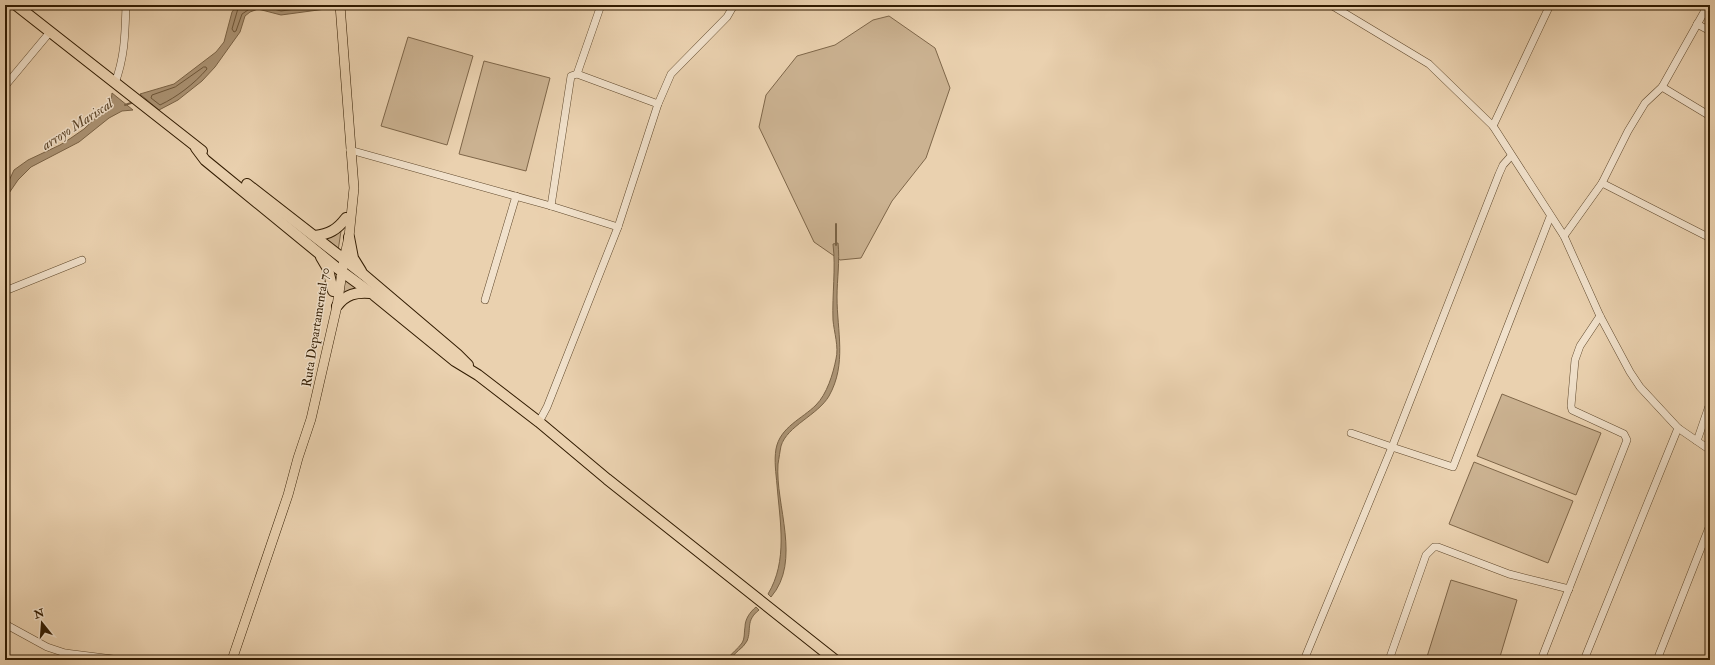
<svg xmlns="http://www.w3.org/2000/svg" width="1715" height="665" viewBox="0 0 1715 665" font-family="'IM FELL Double Pica',serif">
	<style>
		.green { fill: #cbb291; stroke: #7e6649 }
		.water { fill: #ab9374; stroke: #7a6346 }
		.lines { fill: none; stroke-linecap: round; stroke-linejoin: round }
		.shore { stroke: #6e573a; stroke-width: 1 }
		.stream { stroke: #7a6346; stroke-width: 2 }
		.minor-casing { stroke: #5f482c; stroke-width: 8 }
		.major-casing { stroke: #311b01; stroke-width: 10 }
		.highway-casing { stroke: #311b01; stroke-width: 12 }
		.minor { stroke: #f1e1cb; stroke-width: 7 }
		.major { stroke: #ead1af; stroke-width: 9 }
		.highway { stroke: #ead1af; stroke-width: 10 }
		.labels { text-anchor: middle; stroke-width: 3; stroke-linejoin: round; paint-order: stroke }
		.street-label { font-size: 13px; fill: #311b01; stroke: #f1e1cb }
		.water-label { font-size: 14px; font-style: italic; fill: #5c4529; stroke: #f1e1cb }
	</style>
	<rect width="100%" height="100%" fill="#ead1af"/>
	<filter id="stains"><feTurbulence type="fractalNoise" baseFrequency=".005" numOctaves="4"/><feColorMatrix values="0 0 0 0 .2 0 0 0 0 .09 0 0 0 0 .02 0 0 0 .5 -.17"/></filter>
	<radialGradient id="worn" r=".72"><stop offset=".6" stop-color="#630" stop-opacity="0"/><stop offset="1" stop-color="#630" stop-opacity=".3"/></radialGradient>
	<g class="green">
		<polygon points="889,16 935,48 950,88 926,158 892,201 861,258 840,260 814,242 759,127 766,95 797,56 835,45 873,20"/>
		<polygon points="408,37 473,56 447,145 381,126"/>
		<polygon points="484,61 550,78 526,171 459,154"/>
		<polygon points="341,231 338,251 322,238 332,236"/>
		<polygon points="344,277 362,291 341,298"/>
		<polygon points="1502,394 1601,433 1576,495 1477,456"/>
		<polygon points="1474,462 1573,501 1548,563 1449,524"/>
		<polygon points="1451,580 1517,600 1499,660 1426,660"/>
	</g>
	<g class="water">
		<polygon points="237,5 276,5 284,7 296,5 333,5 333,8 281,15 258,9 250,12 245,16 240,32 215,67 202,81 178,100 159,110 140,94 174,84 216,52 224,42 232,12"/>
		<polygon points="346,5 372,5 360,9 346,8"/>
		<polygon points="112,93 133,110 122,111 109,118 79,142 31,167 18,180 5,199 5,189 14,170 28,160 60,145 71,138 84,129 111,103"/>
		<path d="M 838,243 C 840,261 837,279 837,297 C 837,331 847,364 829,396 C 818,415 787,426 781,446 C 780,451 779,458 778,464 C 775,505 802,561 771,597 L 768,594 C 788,561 780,522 777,485 C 776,473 774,461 776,449 C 780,427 802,419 816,405 C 827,394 833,374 836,359 C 839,347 834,332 833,320 C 832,294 836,269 833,244 Z"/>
		<path d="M 756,607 L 759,610 C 745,621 752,629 747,641 C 743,649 734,652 730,660 L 727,660 C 731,653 738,649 742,643 C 745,638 744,632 745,627 C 745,619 750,612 756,607 Z"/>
	</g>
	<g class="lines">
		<g class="shore">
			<polyline points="239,5 232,29 234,32 236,31 242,14 254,6 263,6 281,11 325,5"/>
			<path d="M 204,67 L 206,67 L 207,69 C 194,84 177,97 160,105 L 151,98 L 152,95 L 175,87 Z"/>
		</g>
		<g class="stream">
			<polyline points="125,105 134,102"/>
			<polyline points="836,224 836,245"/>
		</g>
		<defs>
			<g id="minor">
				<polyline points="1331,5 1429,64 1493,126 1564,236 1600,316 1630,372 1640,387 1678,428 1710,450"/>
				<polyline points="1697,24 1710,31"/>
				<polyline points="577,74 601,5"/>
				<path d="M 115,83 C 125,56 125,34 126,5"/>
				<polyline points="5,86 50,32"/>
				<polyline points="1662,87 1710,116"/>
				<polyline points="1493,126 1550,5"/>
				<polyline points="350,150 551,206 618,227"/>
				<polyline points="1602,183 1710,238"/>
				<polyline points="551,206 571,76 577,74 658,104"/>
				<polyline points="1564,236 1602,183 1628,131 1645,103 1662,87 1708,5"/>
				<polyline points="5,291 82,260"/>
				<polyline points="485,300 516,196"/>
				<polyline points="539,422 547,407 618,227 658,104 671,74 727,17 734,5"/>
				<polyline points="1351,433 1392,447 1499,174 1503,165 1511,156"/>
				<polyline points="1697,441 1710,403"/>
				<polyline points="5,624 47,647 65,653 121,660"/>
				<polyline points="1304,660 1392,447 1453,467 1550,217"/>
				<polyline points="1389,660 1426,555 1434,547 1438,547 1509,574 1569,589"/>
				<polyline points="1541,660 1627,440 1624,434 1572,410 1571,406 1575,360 1580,346 1600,316"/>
				<polyline points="1584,660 1678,428"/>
				<polyline points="1657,660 1710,525"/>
			</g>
			<polyline id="major" points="232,660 288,495 298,458 311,419 337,306 344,259 349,237 354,188 340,5"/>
			<g id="highway">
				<polyline points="16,5 202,151"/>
				<polyline points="196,148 205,160 337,268 374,295 455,361 478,375 539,422 607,479 835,660"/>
				<polyline points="247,184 364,275 457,354 468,365"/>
				<path d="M 315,236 C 329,234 337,230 346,218"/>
				<polyline points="349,237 353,258 361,271"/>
				<polyline points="321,257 328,269 333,291"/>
				<path d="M 337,306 C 346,294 356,292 370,293"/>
			</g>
		</defs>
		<use href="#minor" class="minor-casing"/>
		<use href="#major" class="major-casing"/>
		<use href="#highway" class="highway-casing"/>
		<use href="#minor" class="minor"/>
		<use href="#major" class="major"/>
		<use href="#highway" class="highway"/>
	</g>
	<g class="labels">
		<g class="street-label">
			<text transform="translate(315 327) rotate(-81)" y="5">Ruta Departamental 70</text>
		</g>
		<g class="water-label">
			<text transform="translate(77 124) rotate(-33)" y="5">arroyo Mariscal</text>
		</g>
	</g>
	<rect width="1715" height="665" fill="none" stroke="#ead1af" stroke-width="20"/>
	<rect x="6" y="6" width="1703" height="653" fill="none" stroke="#311b01" stroke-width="2"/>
	<rect x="10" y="10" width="1695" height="645" fill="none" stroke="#311b01"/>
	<g transform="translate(42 623) rotate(343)" stroke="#f1e1cb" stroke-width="3" paint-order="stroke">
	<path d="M0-3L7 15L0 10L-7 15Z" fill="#311b01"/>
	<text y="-6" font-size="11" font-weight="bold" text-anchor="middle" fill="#311b01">N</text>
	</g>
	<rect width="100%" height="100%" filter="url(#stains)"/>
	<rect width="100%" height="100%" fill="url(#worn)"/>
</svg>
